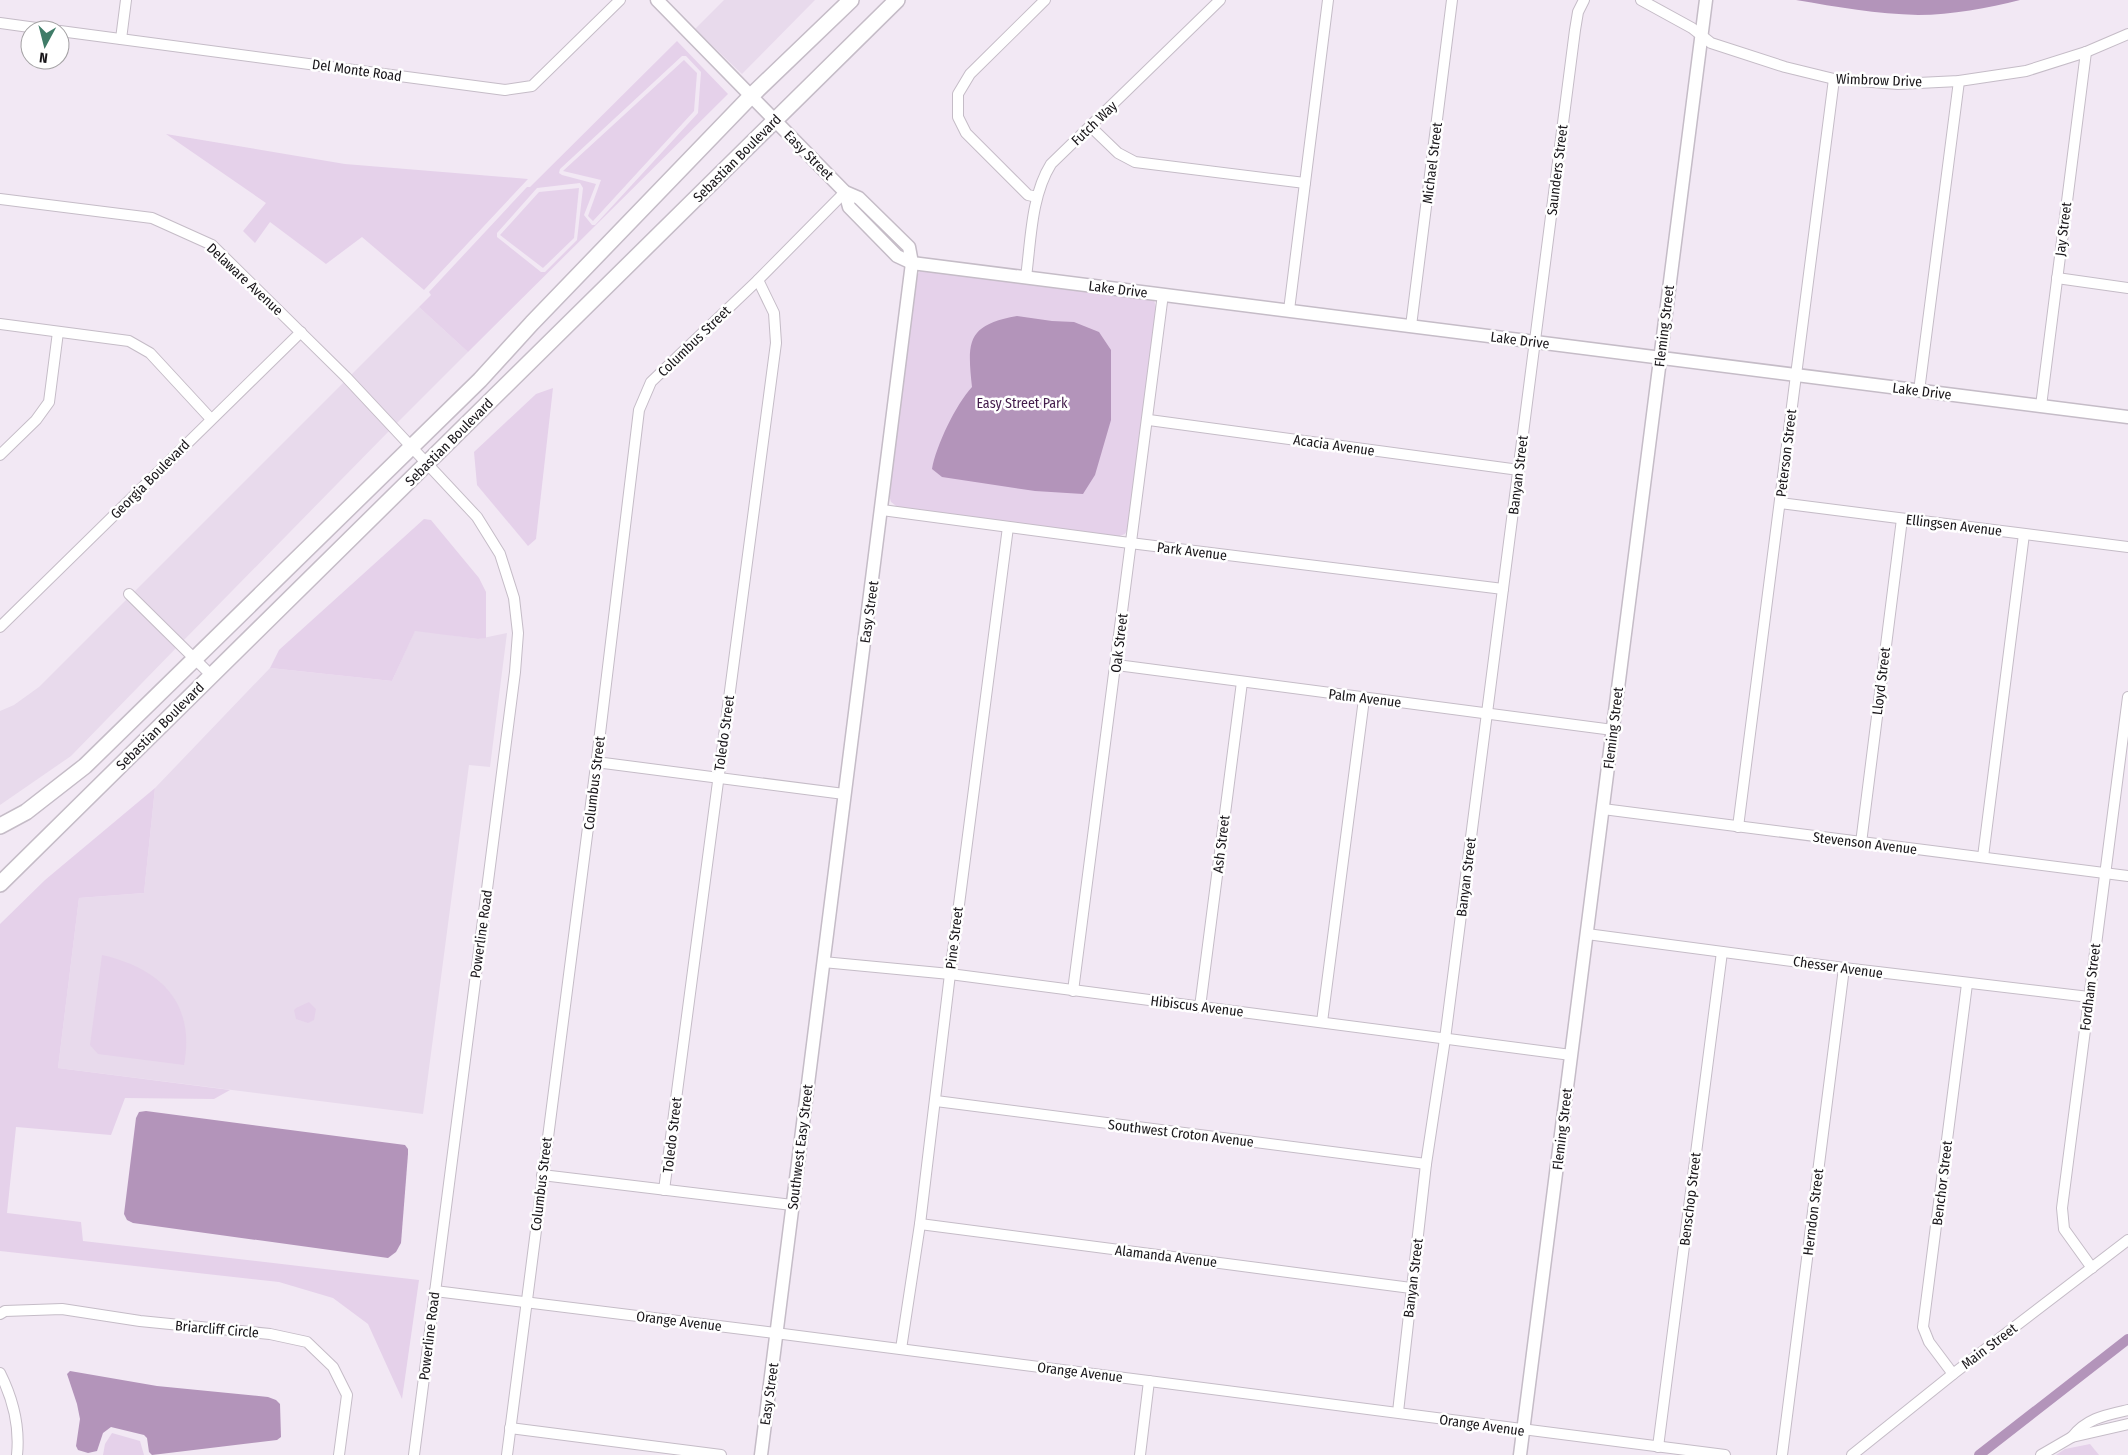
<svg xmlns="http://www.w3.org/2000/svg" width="2128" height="1455" viewBox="0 0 2128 1455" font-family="'Fira Sans Condensed',sans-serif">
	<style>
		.built { fill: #e8daec }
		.green { fill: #e5d1ea; fill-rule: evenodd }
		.water { fill: #b394ba }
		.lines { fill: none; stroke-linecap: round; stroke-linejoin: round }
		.canal { stroke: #b394ba; stroke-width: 10 }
		.minor-casing { stroke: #c5bcc7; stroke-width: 12 }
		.tertiary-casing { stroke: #c5bcc7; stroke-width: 15 }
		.secondary-casing { stroke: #c5bcc7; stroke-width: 18 }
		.minor { stroke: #fff; stroke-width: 10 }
		.tertiary { stroke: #fff; stroke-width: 12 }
		.secondary { stroke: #fff; stroke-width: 15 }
		.labels { text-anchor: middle; stroke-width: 5; stroke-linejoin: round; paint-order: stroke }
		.street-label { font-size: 14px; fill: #181519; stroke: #fff }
		.park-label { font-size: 14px; fill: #441d4c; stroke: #fff }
	</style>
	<rect width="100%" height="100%" fill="#f2e8f4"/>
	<g class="built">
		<polygon points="724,0 815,0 742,74 695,29"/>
		<polygon points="419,307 468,352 397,423 351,375"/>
		<polygon points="344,382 390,430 183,641 134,592"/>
		<polygon points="127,599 176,648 71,756 0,805 0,711 14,705 39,687"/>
		<polygon points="415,630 478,639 507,633 490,767 469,765 423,1114 58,1068 79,898 144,893 155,788 270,668 392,681"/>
	</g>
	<g class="green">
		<path d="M 677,41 L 728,94 L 468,352 L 419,307 L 431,295 L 429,292 L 527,187 L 530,187 ZM 682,56 L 686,56 L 701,72 L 698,113 L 595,225 L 592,225 L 584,215 L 596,184 L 562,175 L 559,173 L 560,169 ZM 580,183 L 583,188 L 577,240 L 545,272 L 541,272 L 497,237 L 497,233 L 537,188 Z"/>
		<polygon points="684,60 697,73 694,111 593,221 588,216 601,180 563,171"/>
		<polygon points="166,134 345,164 528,179 424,290 362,237 326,264 270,222 255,243 243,231 266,203"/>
		<polygon points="579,188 574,238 543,268 500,235 539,192"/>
		<polygon points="930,269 1147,296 1154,300 1157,311 1130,526 1125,534 1117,537 900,509 891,502 888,492 916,277 920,271"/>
		<polygon points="553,388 536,539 528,546 477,485 474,452 536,394"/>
		<polygon points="424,519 431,520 479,578 486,592 486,638 478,639 415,631 392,681 270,668 279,650"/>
		<polygon points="155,788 144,893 79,898 58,1068 230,1090 214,1099 125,1098 111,1135 16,1127 7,1213 81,1222 83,1241 419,1280 402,1399 368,1324 333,1298 279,1282 0,1251 0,924 45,880"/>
		<path d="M 102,955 C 160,968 196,1003 184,1065 L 98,1054 L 90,1045 Z"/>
		<polygon points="309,1002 316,1009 314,1020 308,1023 296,1019 294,1010 296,1008"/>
		<polygon points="112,1433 140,1441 144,1455 103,1455 105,1444"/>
		<polygon points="2090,1444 2099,1455 2056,1455 2065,1449"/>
	</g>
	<g class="water">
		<path d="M 1796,0 L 2020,0 C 1988,8 1952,15 1918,15 C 1877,14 1837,7 1796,0 Z"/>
		<path d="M 1017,316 L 1052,321 L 1074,322 L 1099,332 L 1111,350 L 1111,420 L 1095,475 L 1083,494 L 1035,491 L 942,477 L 932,469 C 936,446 956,404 972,387 C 967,341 967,325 1017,316 Z"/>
		<polygon points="146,1111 405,1145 408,1149 408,1154 401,1243 396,1252 388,1258 133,1223 127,1220 124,1214 136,1118 139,1112"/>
		<polygon points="70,1371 157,1386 268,1397 276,1400 280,1404 281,1437 277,1440 152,1455 149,1452 147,1438 144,1435 111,1427 103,1433 97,1451 88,1453 78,1450 76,1446 80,1419 77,1404 67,1374"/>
	</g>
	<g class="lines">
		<polyline class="canal" points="1979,1455 2128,1339"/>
		<defs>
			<g id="minor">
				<polyline points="1641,0 1692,28 1711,43 1785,67 1834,79 1898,84 1959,81 2026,71 2086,52 2128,34"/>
				<polyline points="0,23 51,30"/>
				<polyline points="60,31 505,90 532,86 620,0"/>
				<polyline points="121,39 126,0"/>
				<polyline points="1091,127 1118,153 1135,162 1305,183"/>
				<polyline points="1037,197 1028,195 966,133 958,117 958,94 970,74 1045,0"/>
				<polyline points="0,199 152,218 212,245 346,377 477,517 500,554 514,598 518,633 515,672 414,1455"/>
				<path d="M 1026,277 C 1031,240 1031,196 1051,164 L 1220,0"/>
				<polyline points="2057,278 2128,288"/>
				<polyline points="1289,310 1328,0"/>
				<polyline points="0,324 129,341 150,353 211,419"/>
				<polyline points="1411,326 1452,0"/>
				<polyline points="1919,391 1959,81"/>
				<polyline points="2041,406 2086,52"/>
				<polyline points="1149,420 1519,470"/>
				<polyline points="0,455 36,420 49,402 58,332"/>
				<polyline points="1780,503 2128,547"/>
				<polyline points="882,510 1122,542 1503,589"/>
				<polyline points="129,594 212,676"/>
				<polyline points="0,627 301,332"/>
				<polyline points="1117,665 1613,730"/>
				<polyline points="596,762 844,794"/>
				<polyline points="1603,809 2128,876"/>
				<polyline points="1738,827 1834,79"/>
				<polyline points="1861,843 1902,519"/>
				<polyline points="1983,857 2024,534"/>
				<polyline points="1587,934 1844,968 2089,997"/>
				<polyline points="823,962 950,974 1571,1055"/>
				<polyline points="1073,991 1163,294"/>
				<polyline points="1200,1007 1242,682"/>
				<polyline points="1322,1022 1364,699"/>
				<polyline points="936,1101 1426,1164"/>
				<polyline points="542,1175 792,1205"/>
				<polyline points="664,1190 776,343 774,313 758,280"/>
				<polyline points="920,1224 1411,1288"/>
				<polyline points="2092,1268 2064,1229 2062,1208 2128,697"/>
				<polyline points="435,1291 783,1334 1725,1455"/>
				<polyline points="0,1314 5,1311 62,1309 140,1321 270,1334 307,1342 333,1367 347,1395 339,1455"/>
				<polyline points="901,1349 920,1224 950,974 1008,527"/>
				<path d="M 0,1373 C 13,1399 20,1426 17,1455"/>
				<polyline points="1953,1374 1929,1342 1923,1327 1967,984"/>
				<polyline points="1398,1412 1426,1164 1445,1039 1575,30 1578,12 1584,0"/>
				<polyline points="510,1428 721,1455"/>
				<path d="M 2072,1437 C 2087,1418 2106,1415 2128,1410"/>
				<polyline points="1658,1447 1722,952"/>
				<polyline points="507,1455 598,750 639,410 651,382 758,280 845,192"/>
				<polyline points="1140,1455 1149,1381"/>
				<polyline points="1782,1455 1844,968"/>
				<polyline points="1852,1455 1953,1374 2128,1240"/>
				<polyline points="2041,1455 2072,1437 2128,1424"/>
			</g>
			<g id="tertiary">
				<polyline points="657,0 845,192 859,198 909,247 912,263 761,1455"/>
				<polyline points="845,192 849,207 897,256 912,263 2128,417"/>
				<polyline points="1520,1455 1706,0"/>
			</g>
			<g id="secondary">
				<polyline points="0,826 26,812 85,766 480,380 532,323 751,96 851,0"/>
				<polyline points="0,884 897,0"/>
			</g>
		</defs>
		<use href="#minor" class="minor-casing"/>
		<use href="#tertiary" class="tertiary-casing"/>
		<use href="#secondary" class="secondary-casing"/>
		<use href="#minor" class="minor"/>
		<use href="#tertiary" class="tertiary"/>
		<use href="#secondary" class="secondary"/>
	</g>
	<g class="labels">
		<g class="street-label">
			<text transform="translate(357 70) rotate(8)" y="5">Del Monte Road</text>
			<text transform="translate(1879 80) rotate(2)" y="5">Wimbrow Drive</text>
			<text transform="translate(1094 123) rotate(-44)" y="5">Futch Way</text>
			<text transform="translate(809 155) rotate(45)" y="5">Easy Street</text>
			<text transform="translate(737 158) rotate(-45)" y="5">Sebastian Boulevard</text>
			<text transform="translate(1432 163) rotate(-83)" y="5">Michael Street</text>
			<text transform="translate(1557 170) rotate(-83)" y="5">Saunders Street</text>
			<text transform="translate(2063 229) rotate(-83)" y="5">Jay Street</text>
			<text transform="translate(245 279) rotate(43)" y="5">Delaware Avenue</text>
			<text transform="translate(1118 289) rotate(7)" y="5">Lake Drive</text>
			<text transform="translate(1664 326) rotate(-83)" y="5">Fleming Street</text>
			<text transform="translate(1520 340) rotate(7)" y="5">Lake Drive</text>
			<text transform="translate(694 341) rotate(-44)" y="5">Columbus Street</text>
			<text transform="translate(1922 391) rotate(7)" y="5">Lake Drive</text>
			<text transform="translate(449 442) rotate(-45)" y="5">Sebastian Boulevard</text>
			<text transform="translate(1334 445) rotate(8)" y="5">Acacia Avenue</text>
			<text transform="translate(1786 453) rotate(-83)" y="5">Peterson Street</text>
			<text transform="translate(1518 475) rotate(-83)" y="5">Banyan Street</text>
			<text transform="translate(150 479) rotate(-45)" y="5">Georgia Boulevard</text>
			<text transform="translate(1954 525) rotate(7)" y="5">Ellingsen Avenue</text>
			<text transform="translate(1192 551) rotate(7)" y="5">Park Avenue</text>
			<text transform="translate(869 612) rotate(-82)" y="5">Easy Street</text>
			<text transform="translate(1119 643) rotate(-83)" y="5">Oak Street</text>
			<text transform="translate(1881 681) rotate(-83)" y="5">Lloyd Street</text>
			<text transform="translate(1365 698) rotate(7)" y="5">Palm Avenue</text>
			<text transform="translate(160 726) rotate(-45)" y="5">Sebastian Boulevard</text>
			<text transform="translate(1613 728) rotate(-83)" y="5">Fleming Street</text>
			<text transform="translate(724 733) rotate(-82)" y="5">Toledo Street</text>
			<text transform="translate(594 783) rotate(-83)" y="5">Columbus Street</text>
			<text transform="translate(1865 843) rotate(7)" y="5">Stevenson Avenue</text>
			<text transform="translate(1221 844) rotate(-83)" y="5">Ash Street</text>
			<text transform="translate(1466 877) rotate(-83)" y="5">Banyan Street</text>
			<text transform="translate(481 934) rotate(-82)" y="5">Powerline Road</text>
			<text transform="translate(954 938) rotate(-83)" y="5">Pine Street</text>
			<text transform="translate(1838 967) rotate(8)" y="5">Chesser Avenue</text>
			<text transform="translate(2090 987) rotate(-83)" y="5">Fordham Street</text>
			<text transform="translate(1197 1006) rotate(7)" y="5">Hibiscus Avenue</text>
			<text transform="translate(1562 1129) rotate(-83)" y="5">Fleming Street</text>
			<text transform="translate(1181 1133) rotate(7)" y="5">Southwest Croton Avenue</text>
			<text transform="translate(672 1135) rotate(-83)" y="5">Toledo Street</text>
			<text transform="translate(800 1147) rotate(-83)" y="5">Southwest Easy Street</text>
			<text transform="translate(1942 1183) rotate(-83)" y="5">Benchor Street</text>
			<text transform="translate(541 1184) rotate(-83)" y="5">Columbus Street</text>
			<text transform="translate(1690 1199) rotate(-83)" y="5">Benschop Street</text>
			<text transform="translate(1813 1212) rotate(-83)" y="5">Herndon Street</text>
			<text transform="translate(1166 1256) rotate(7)" y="5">Alamanda Avenue</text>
			<text transform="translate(1413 1278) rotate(-83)" y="5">Banyan Street</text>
			<text transform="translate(679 1321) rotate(7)" y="5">Orange Avenue</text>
			<text transform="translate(217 1329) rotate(5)" y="5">Briarcliff Circle</text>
			<text transform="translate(429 1336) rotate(-83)" y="5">Powerline Road</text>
			<text transform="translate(1989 1346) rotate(-37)" y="5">Main Street</text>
			<text transform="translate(1080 1372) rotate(7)" y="5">Orange Avenue</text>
			<text transform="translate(769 1394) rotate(-82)" y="5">Easy Street</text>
			<text transform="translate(1482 1425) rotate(8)" y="5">Orange Avenue</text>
		</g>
		<g class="park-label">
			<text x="1022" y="408">Easy Street Park</text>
		</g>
	</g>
	<g transform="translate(45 45) rotate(187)"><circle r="24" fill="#ffffff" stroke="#a3a1a3"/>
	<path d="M0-4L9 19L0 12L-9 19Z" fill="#3f7c68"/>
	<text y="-8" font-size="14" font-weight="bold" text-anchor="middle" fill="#181519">N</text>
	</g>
</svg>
